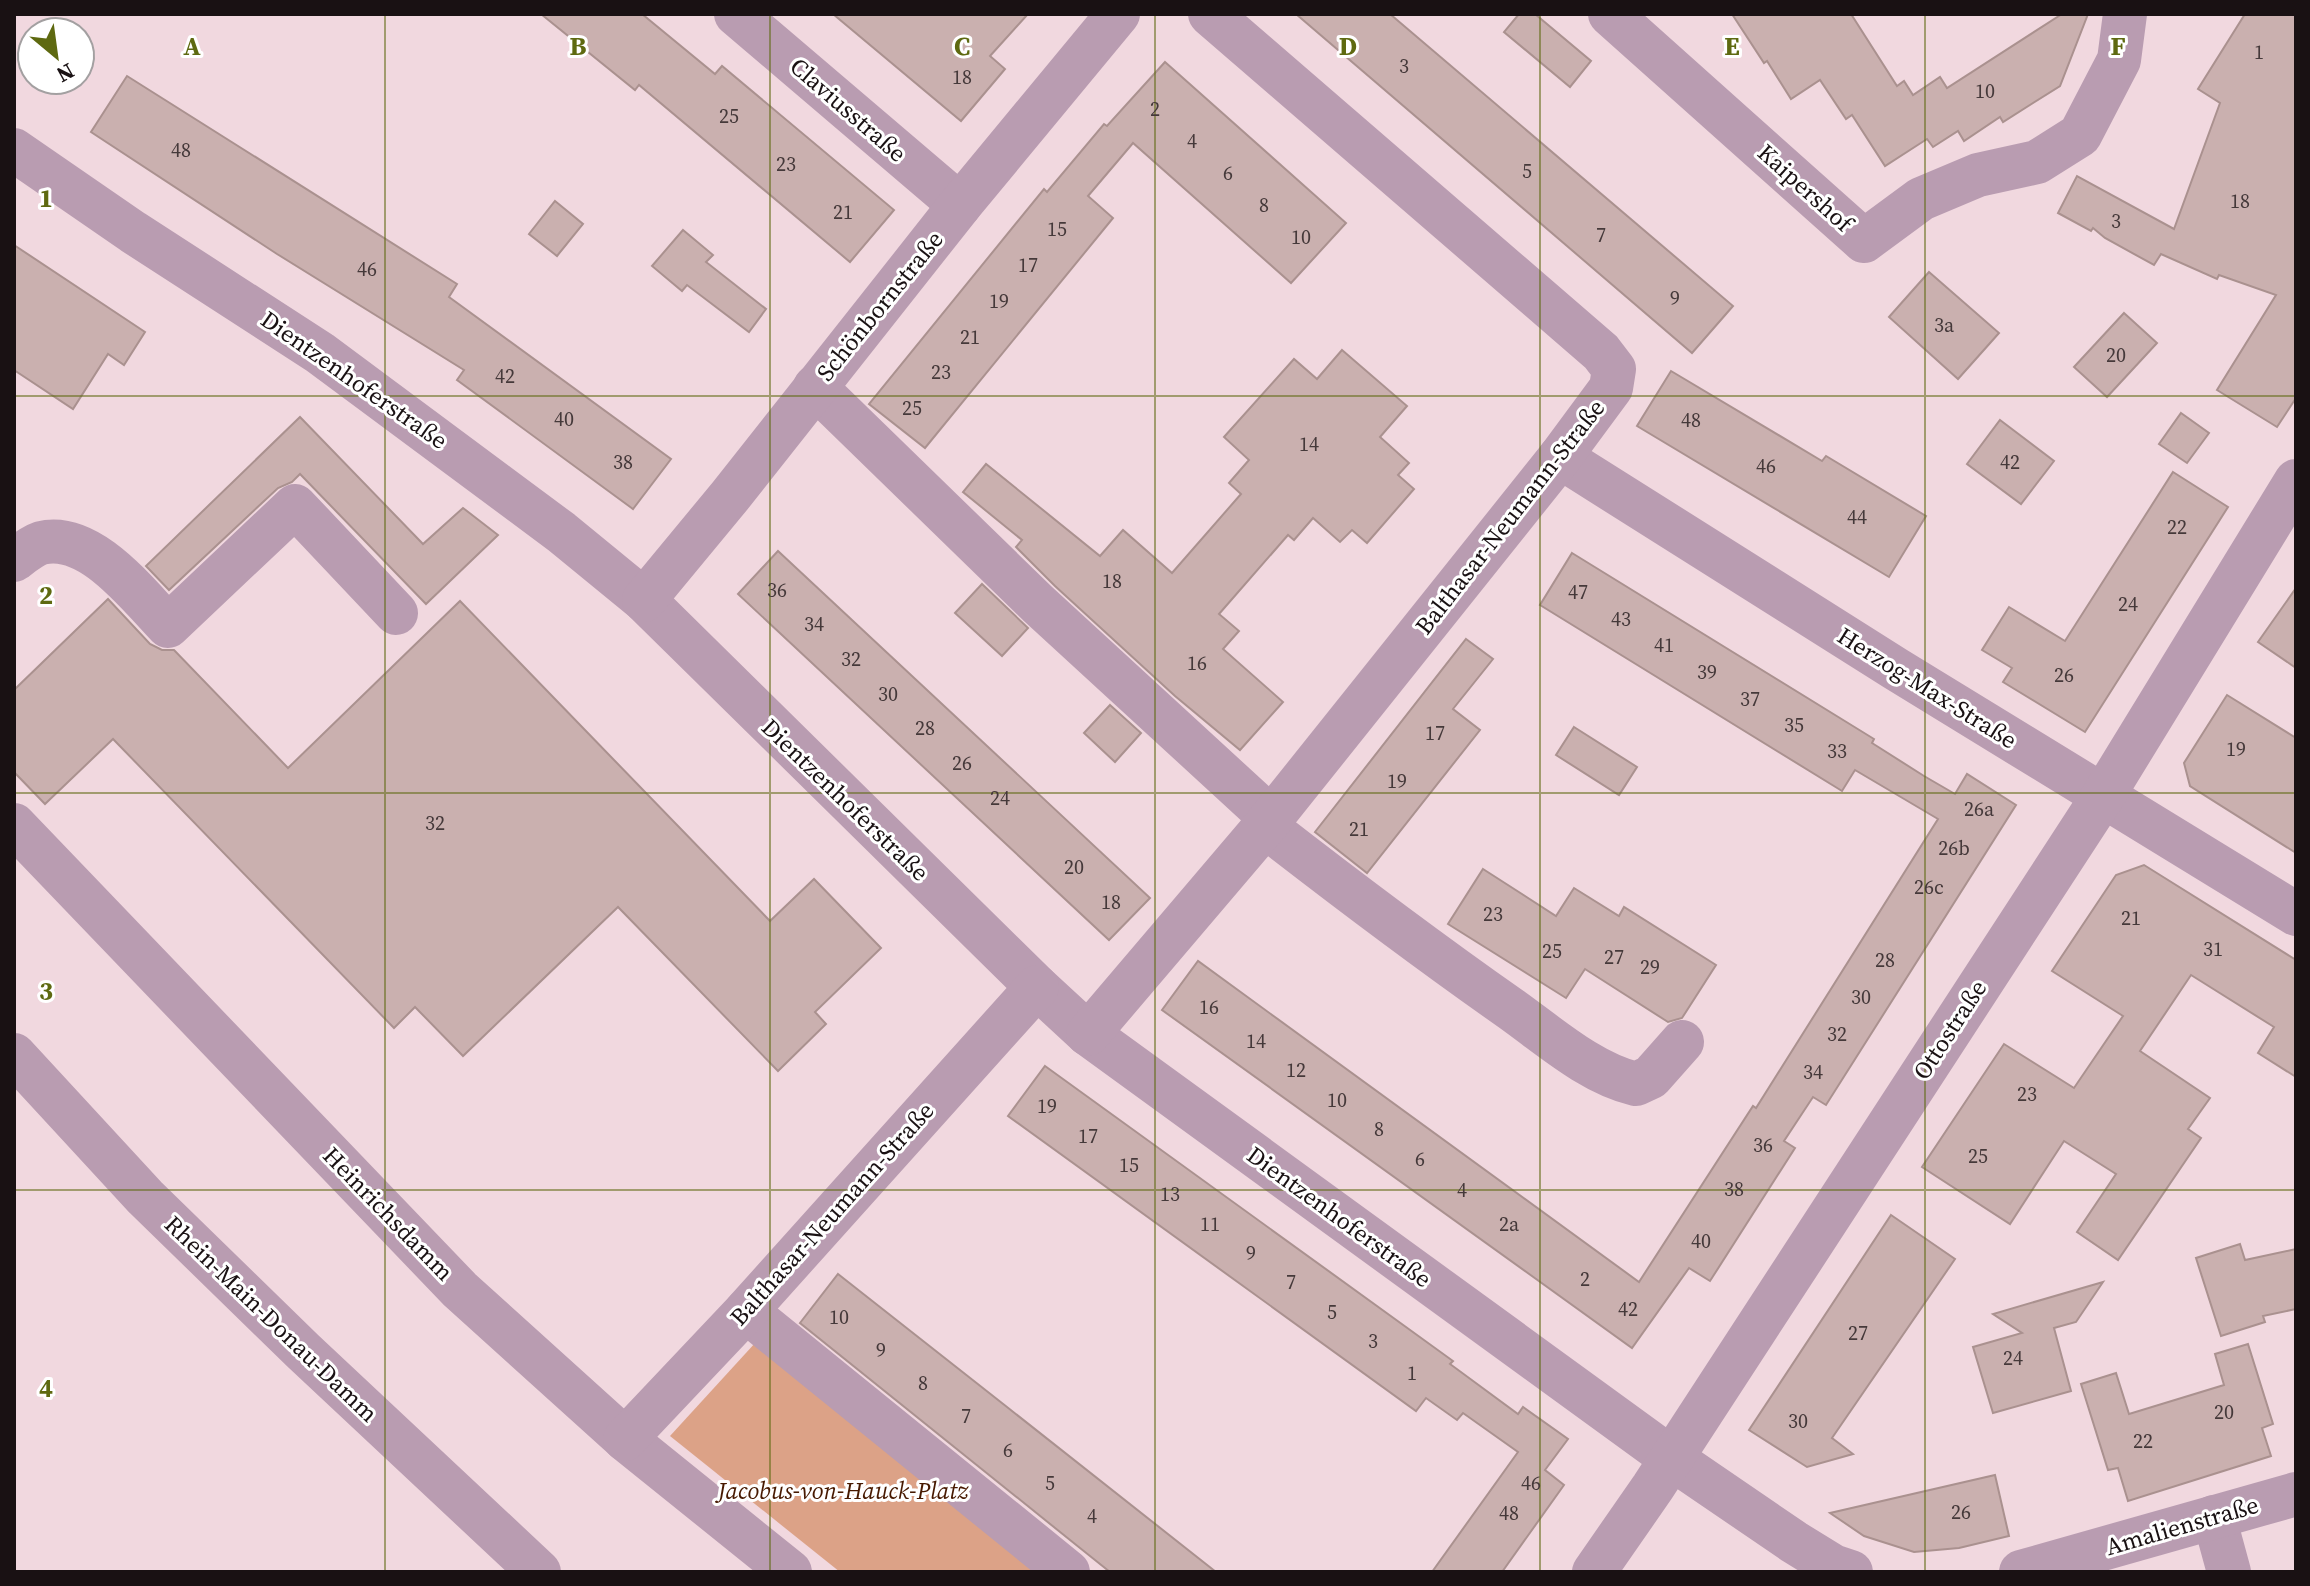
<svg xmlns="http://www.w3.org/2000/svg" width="2310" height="1586" viewBox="0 0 2310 1586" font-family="'Source Serif 4',serif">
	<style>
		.green { fill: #dca287 }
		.building { fill: #cab0af; stroke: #aa918f; stroke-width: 2 }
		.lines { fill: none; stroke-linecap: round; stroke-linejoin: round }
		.minor { stroke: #b99cb1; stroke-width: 44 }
		.grid { fill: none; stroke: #5e6910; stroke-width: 2; stroke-opacity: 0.55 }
		.labels { text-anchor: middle; stroke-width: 6; stroke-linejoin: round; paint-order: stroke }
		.number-label { font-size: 20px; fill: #45393a }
		.street-label { font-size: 24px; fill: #191113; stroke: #fff }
		.park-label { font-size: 24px; font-style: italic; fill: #471900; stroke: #fff }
		.grid-label { font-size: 26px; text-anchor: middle; font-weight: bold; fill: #5e6910; stroke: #fff; stroke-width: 6; stroke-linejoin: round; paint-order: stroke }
	</style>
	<rect width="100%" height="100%" fill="#f1d8df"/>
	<polygon class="green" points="756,1342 1054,1572 840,1572 670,1436"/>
	<g class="building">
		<polygon points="541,14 642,14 715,74 722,66 894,210 850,262 639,85 635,90"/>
		<polygon points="833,14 1028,14 990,56 1005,69 961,121"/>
		<polygon points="1296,14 1390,14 1733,306 1692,353"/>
		<polygon points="1519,14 1535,14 1591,61 1570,87 1504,32"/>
		<polygon points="1732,14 1851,14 1897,86 1904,81 1913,95 1940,77 1947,88 2062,14 2088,14 2060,86 2003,122 2000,117 1964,141 1958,131 1933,147 1927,139 1885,166 1852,115 1846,119 1820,80 1791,99 1767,61 1764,63"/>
		<polygon points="2245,14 2296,14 2296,398 2277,427 2217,390 2276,295 2219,275 2217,279 2161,254 2154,265 2105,238 2093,228 2091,231 2058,213 2077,176 2174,229 2220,103 2198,89"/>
		<polygon points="1165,62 1346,223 1291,283 1133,143 1088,196 1113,218 925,448 869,404 1044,189 1047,192 1104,124 1107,126"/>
		<polygon points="127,76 457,284 449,297 671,459 633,509 457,380 464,370 277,254 91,132"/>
		<polygon points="555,201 583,224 557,256 529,234"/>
		<polygon points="683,230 713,255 706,262 766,309 749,332 687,285 682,291 652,266"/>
		<polygon points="14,245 145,332 124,365 108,354 73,409 14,370"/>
		<polygon points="1929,272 1999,333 1958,379 1889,317"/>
		<polygon points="2124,313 2157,343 2107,397 2074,367"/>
		<polygon points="1342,350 1407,406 1380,437 1409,463 1398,475 1414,489 1367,543 1352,530 1340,542 1313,518 1294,540 1288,535 1219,614 1239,631 1223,649 1283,702 1240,750 1175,696 1055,586 1016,547 1022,540 963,492 986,464 1100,556 1123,530 1172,573 1241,494 1229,483 1249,460 1224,437 1294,359 1317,379"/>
		<polygon points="1671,371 1822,461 1826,456 1926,516 1889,577 1637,426"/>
		<polygon points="2181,413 2209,433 2187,463 2159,444"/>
		<polygon points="300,417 423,544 463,508 498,535 426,604 300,474 292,482 278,488 169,590 146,566"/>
		<polygon points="2000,420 2054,461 2021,504 1967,464"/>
		<polygon points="2173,472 2228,507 2085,732 2003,682 2012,668 1982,650 2009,607 2065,641"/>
		<polygon points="778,551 1150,898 1109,940 738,594"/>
		<polygon points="1572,553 1874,739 1872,743 1924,776 1955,794 1967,774 2016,805 1826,1105 1813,1097 1784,1141 1795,1148 1710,1281 1689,1268 1632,1348 1162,1010 1198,961 1639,1282 1753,1106 1756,1108 1938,819 1855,770 1842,791 1540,605"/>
		<polygon points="982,584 1028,628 1002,656 955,613"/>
		<polygon points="2296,588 2296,668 2258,642"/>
		<polygon points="108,599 150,644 162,650 174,650 288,768 460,601 770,921 814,879 881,948 815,1012 826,1024 778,1071 618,907 463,1056 415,1007 394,1028 113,739 45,804 14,772 14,690"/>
		<polygon points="1466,639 1493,659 1453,709 1480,730 1367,873 1315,832"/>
		<polygon points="2227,695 2296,738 2296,853 2190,786 2184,763"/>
		<polygon points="1110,705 1141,733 1115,762 1084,733"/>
		<polygon points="1574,727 1637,767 1619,795 1556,755"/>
		<polygon points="2144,865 2296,960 2296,1077 2258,1053 2274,1027 2191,975 2140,1051 2210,1098 2188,1129 2201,1138 2118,1260 2077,1232 2116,1174 2064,1141 2010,1224 1922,1167 2004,1044 2074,1088 2123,1016 2052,971 2116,875"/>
		<polygon points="1483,869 1556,916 1574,888 1619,916 1624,907 1716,965 1682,1018 1668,1022 1585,969 1566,998 1448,924"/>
		<polygon points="1045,1066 1453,1361 1450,1364 1518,1414 1523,1407 1568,1439 1545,1470 1564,1485 1502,1572 1432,1572 1518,1452 1463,1413 1457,1420 1426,1398 1416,1411 1008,1116"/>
		<polygon points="1891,1215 1955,1259 1832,1438 1853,1454 1807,1467 1749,1430"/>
		<polygon points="2240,1244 2245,1260 2296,1249 2296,1309 2263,1316 2265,1322 2221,1336 2196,1258"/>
		<polygon points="838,1274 1007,1407 1216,1572 1110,1572 1075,1544 800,1323"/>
		<polygon points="2103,1282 2076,1322 2054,1328 2071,1391 1993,1413 1973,1347 2022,1333 1993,1314"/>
		<polygon points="2248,1344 2273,1424 2262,1428 2271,1456 2128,1501 2118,1468 2108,1470 2081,1384 2116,1373 2129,1414 2224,1385 2215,1354"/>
		<polygon points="1995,1475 2009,1536 1959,1548 1914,1552 1864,1536 1830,1513"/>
	</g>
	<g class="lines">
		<g class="minor">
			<polyline points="736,14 960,205"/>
			<polyline points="1610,14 1864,241 1921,199 1978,175 2037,162 2080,135 2119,60 2125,14"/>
			<polyline points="14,150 133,232 320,353 561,532 644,600 1037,987 1088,1034 1671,1458 1794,1542 1833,1566 1851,1572"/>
			<polyline points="815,387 1038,604 1271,818"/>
			<polyline points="1560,457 1896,669 2296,914"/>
			<path d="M 14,560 C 22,554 32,546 41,543 C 90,531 137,594 168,626 L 295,506 L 396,613"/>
			<polyline points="644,600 730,496 960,205 1118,14"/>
			<polyline points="14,825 460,1290 625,1439 790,1572"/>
			<path d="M 1265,826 C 1346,889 1427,950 1511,1009 C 1549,1036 1590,1073 1636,1084 L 1651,1077 L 1682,1042"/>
			<polyline points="1088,1034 1265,826 1560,457 1611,388 1614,369 1601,352 1210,14"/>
			<polyline points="14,1055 145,1197 303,1351 539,1572"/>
			<polyline points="746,1311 1068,1572"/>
			<polyline points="625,1439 746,1311 1037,987"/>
			<polyline points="2214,1517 2229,1572"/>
			<polyline points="1594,1572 1653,1487 2103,796 2296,481"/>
			<polyline points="2021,1572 2296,1494"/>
		</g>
	</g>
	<path class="grid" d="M 385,14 L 385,1572M 770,14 L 770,1572M 1155,14 L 1155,1572M 1540,14 L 1540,1572M 1925,14 L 1925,1572M 14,396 L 2296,396M 14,793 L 2296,793M 14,1190 L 2296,1190"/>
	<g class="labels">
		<g class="number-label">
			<text x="2259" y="59">1</text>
			<text x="1404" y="73">3</text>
			<text x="962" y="84">18</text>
			<text x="1985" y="98">10</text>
			<text x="1155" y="116">2</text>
			<text x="729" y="123">25</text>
			<text x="1192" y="148">4</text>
			<text x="181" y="157">48</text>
			<text x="786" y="171">23</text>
			<text x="1527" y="178">5</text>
			<text x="1228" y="180">6</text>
			<text x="2240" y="208">18</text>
			<text x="1264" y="212">8</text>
			<text x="843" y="219">21</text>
			<text x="2116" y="228">3</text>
			<text x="1057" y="236">15</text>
			<text x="1601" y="242">7</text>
			<text x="1301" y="244">10</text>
			<text x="1028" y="272">17</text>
			<text x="367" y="276">46</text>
			<text x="1675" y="305">9</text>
			<text x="999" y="308">19</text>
			<text x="1944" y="332">3a</text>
			<text x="970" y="344">21</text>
			<text x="2116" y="362">20</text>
			<text x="941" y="379">23</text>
			<text x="505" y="383">42</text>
			<text x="912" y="415">25</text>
			<text x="564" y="426">40</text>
			<text x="1691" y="427">48</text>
			<text x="1309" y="451">14</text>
			<text x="623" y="469">38</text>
			<text x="2010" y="469">42</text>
			<text x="1766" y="473">46</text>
			<text x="1857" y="524">44</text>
			<text x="2177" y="534">22</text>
			<text x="1112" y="588">18</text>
			<text x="777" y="597">36</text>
			<text x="1578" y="599">47</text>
			<text x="2128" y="611">24</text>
			<text x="1621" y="626">43</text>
			<text x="814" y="631">34</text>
			<text x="1664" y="652">41</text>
			<text x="851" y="666">32</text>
			<text x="1197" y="670">16</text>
			<text x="1707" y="679">39</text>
			<text x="2064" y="682">26</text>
			<text x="888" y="701">30</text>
			<text x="1750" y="706">37</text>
			<text x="1794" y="732">35</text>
			<text x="925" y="735">28</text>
			<text x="1435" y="740">17</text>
			<text x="2236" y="756">19</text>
			<text x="1837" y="758">33</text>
			<text x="962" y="770">26</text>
			<text x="1397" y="788">19</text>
			<text x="1000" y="805">24</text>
			<text x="1979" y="816">26a</text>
			<text x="435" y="830">32</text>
			<text x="1359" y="836">21</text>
			<text x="1954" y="855">26b</text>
			<text x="1074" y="874">20</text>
			<text x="1929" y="894">26c</text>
			<text x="1111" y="909">18</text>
			<text x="1493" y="921">23</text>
			<text x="2131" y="925">21</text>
			<text x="2213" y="956">31</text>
			<text x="1552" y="958">25</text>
			<text x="1614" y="964">27</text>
			<text x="1885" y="967">28</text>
			<text x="1650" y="974">29</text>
			<text x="1861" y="1004">30</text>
			<text x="1209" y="1014">16</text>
			<text x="1837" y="1041">32</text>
			<text x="1256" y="1048">14</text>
			<text x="1296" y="1077">12</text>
			<text x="1813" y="1079">34</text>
			<text x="2027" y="1101">23</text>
			<text x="1337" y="1107">10</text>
			<text x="1047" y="1113">19</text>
			<text x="1379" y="1136">8</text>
			<text x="1088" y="1143">17</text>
			<text x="1763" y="1152">36</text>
			<text x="1978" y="1163">25</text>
			<text x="1420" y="1166">6</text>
			<text x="1129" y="1172">15</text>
			<text x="1734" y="1196">38</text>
			<text x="1462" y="1197">4</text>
			<text x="1170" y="1201">13</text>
			<text x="1210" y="1231">11</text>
			<text x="1509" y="1231">2a</text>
			<text x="1701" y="1248">40</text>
			<text x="1251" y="1260">9</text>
			<text x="1585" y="1286">2</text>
			<text x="1291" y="1289">7</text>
			<text x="1628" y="1316">42</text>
			<text x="1332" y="1319">5</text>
			<text x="839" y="1324">10</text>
			<text x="1858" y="1340">27</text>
			<text x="1373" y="1348">3</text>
			<text x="881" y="1357">9</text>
			<text x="2013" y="1365">24</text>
			<text x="1412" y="1380">1</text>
			<text x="923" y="1390">8</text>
			<text x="2224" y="1419">20</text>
			<text x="966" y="1423">7</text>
			<text x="1798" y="1428">30</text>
			<text x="2143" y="1448">22</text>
			<text x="1008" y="1457">6</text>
			<text x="1050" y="1490">5</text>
			<text x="1531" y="1490">46</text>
			<text x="1961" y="1519">26</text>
			<text x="1509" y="1520">48</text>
			<text x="1092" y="1523">4</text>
		</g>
		<g class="street-label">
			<text transform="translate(848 110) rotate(41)" y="8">Claviusstraße</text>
			<text transform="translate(1805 188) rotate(42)" y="8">Kaipershof</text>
			<text transform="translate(880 306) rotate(-51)" y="8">Schönbornstraße</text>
			<text transform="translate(354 380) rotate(35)" y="8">Dientzenhoferstraße</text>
			<text transform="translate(1510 517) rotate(-52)" y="8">Balthasar-Neumann-Straße</text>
			<text transform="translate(1927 688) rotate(32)" y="8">Herzog-Max-Straße</text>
			<text transform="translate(845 800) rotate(44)" y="8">Dientzenhoferstraße</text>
			<text transform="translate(1950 1030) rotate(-57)" y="8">Ottostraße</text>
			<text transform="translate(388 1214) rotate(46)" y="8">Heinrichsdamm</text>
			<text transform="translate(832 1214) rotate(-48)" y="8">Balthasar-Neumann-Straße</text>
			<text transform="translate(1339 1217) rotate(36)" y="8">Dientzenhoferstraße</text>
			<text transform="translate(271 1319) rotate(44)" y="8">Rhein-Main-Donau-Damm</text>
			<text transform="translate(2182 1526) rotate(-16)" y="8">Amalienstraße</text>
		</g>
		<g class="park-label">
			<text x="843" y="1499">Jacobus-von-Hauck-Platz</text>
		</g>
	</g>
	<g class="grid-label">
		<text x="192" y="55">A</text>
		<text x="578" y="55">B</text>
		<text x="962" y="55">C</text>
		<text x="1348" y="55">D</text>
		<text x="1732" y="55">E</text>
		<text x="2118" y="55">F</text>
		<text x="46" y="207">1</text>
		<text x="46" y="604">2</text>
		<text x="46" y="1000">3</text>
		<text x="46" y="1397">4</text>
	</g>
	<rect width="2310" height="1586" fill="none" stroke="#191113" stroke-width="32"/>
	<g transform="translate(56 56) rotate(151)"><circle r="38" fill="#ffffff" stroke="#a3a0a1" stroke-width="2"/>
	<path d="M0-6L14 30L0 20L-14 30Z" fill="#5e6910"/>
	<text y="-12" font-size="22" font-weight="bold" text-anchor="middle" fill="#191113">N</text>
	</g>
</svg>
